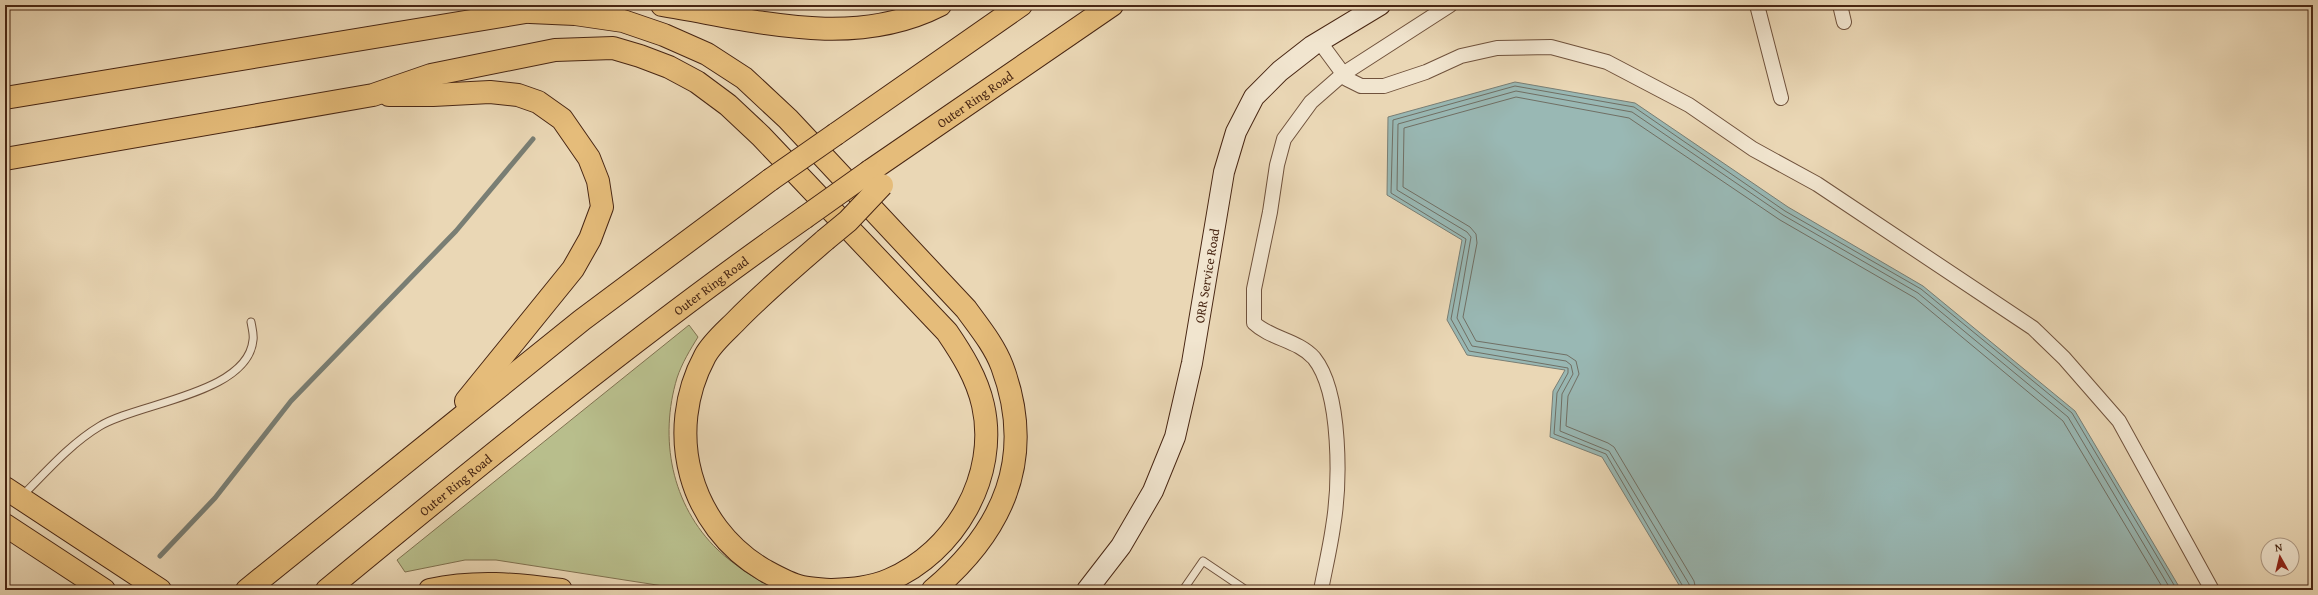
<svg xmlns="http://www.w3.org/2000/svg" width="2318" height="595" viewBox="0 0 2318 595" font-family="'Gentium Book Plus',serif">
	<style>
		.green { fill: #b8be8c; stroke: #807250 }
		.water { fill: #99b8b4; stroke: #797e74 }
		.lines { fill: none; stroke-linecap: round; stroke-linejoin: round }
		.shore { stroke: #706f64; stroke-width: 1 }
		.stream { stroke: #797e74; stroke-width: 5 }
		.service-casing { stroke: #70523c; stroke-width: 9 }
		.minor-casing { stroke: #70523c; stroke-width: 16 }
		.secondary-casing { stroke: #482613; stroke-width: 22 }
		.primary-casing { stroke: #482613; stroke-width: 24 }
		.trunk-casing { stroke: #482613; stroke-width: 24 }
		.motorway-casing { stroke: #482613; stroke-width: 24 }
		.service { stroke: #f1e5cf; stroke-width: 7 }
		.minor { stroke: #f1e5cf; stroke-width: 14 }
		.secondary { stroke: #f1e5cf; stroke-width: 20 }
		.primary { stroke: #e5bc7a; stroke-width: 22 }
		.trunk { stroke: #e5bc7a; stroke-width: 22 }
		.motorway { stroke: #e5bc7a; stroke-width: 22 }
		.motorway-bridge-casing { stroke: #482613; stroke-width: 24; stroke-linecap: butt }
		.motorway-bridge { stroke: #e5bc7a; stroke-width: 22 }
		.labels { text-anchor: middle; stroke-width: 3.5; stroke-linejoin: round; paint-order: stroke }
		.street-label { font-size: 13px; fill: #482613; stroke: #f1e5cf }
	</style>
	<rect width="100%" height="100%" fill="#ead7b5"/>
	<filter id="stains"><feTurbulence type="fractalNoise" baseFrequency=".005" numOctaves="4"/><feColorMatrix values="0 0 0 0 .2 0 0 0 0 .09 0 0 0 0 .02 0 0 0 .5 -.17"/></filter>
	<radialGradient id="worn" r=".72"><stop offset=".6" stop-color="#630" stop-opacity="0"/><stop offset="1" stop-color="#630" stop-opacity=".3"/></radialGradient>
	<path class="green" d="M 689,325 L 698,337 C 690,350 682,363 677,378 C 659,438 671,505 718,550 C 735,566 755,578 775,590 L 689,590 L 496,560 L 465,560 L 405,572 L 397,560 Z"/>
	<polygon class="water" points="1515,82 1635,103 1788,207 1923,286 2075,411 2181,590 1682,590 1602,457 1550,437 1553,391 1565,370 1467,355 1447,320 1462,240 1387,195 1388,117"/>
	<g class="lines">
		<g class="shore">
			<polyline points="1685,590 1606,454 1554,434 1557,393 1568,373 1568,368 1469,351 1451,319 1466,239 1391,193 1393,120 1515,86 1634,107 1785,211 1921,289 2072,413 2177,590"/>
			<polyline points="1690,590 1689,584 1609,451 1560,431 1562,394 1573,374 1571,365 1566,361 1472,346 1457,318 1471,237 1467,232 1397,190 1398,124 1516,91 1632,112 1783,215 1918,293 2068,417 2171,590"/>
			<polyline points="1696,590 1694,581 1614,447 1608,443 1566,426 1568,396 1579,374 1576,361 1567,355 1476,341 1463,317 1477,243 1476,234 1470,227 1403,187 1404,128 1516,97 1629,118 1780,220 1915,298 2063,421 2164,590"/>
		</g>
		<polyline class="stream" points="160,556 215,498 291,401 456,231 533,139"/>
		<defs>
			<g id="service">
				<path d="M 21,497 C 46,472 70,444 100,426 C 137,403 248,394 253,340 C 254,335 252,328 251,322"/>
				<polyline points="1183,590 1203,561 1246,590"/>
			</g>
			<g id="minor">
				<polyline points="1757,5 1781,98"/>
				<polyline points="1840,5 1844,22"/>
				<polyline points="1319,41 1347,79 1361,86 1384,86 1426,72 1461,56 1497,48 1551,47 1607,62 1689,105 1753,149 1817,184 2033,328 2064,358 2119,421 2212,590"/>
				<path d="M 1321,590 C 1325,569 1330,548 1333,527 C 1340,485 1342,393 1314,358 C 1298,340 1271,339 1254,323 L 1254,289 L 1270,212 L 1277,165 L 1284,139 L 1311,102 L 1343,74 L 1450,5"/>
			</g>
			<g id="secondary">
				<path id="s1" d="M 1087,590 L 1121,546 L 1153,491 L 1175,437 L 1192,363 L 1224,172 L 1236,132 L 1254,97 L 1280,71 L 1312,46 L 1380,5"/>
			</g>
			<polyline id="primary" points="5,488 160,590"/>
			<polyline id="trunk" points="5,525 104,590"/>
			<g id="motorway">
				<path d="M 662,5 C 754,20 852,50 940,5"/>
				<path d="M 530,12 L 575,14 L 623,21 L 664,35 L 707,54 L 744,78 L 788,119 L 966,309 C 979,327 994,345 1002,366 C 1036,457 1004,530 933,590"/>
				<polyline points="389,95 433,95 490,92 518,95 538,102 562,119 589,158 598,181 602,207 590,239 573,269 466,401"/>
				<polyline points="5,98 544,9"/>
				<polyline points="836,134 1021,5"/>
				<path d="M 5,159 L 373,95 L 431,75 L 555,50 L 613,48 L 640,56 L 669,67 L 697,82 L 728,105 L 761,136 L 947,332 C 962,354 977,378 983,405 C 999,476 955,552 889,580 C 871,588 851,589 832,590"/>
				<path id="s2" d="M 870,171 L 1112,5"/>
				<path d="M 825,240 C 794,267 763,293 735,322 C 725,332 712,343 705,356 C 664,432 689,526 764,570 C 775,576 789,584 802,587 C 811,589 820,589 829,590"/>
				<polyline points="247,590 582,320 770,180"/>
				<path id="s3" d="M 327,590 C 482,462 639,334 804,218"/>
				<path d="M 430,590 C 475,580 516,584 561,590"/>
			</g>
		</defs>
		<use href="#service" class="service-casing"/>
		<use href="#minor" class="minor-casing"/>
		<use href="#secondary" class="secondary-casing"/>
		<use href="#primary" class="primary-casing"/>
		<use href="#trunk" class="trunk-casing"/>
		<use href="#motorway" class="motorway-casing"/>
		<use href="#service" class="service"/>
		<use href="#minor" class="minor"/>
		<use href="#secondary" class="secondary"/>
		<use href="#primary" class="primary"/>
		<use href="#trunk" class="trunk"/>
		<use href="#motorway" class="motorway"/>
		<defs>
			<g id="motorway-bridge">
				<polyline points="770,180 836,134"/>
				<polyline points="804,218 870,171"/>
				<polyline points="825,240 848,221 882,185"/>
			</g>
		</defs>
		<use href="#motorway-bridge" class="motorway-bridge-casing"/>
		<use href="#motorway-bridge" class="motorway-bridge"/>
	</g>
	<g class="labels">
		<g class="street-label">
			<text dy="5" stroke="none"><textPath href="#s2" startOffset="127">Outer Ring Road</textPath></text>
			<text dy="5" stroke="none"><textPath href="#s1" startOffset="342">ORR Service Road</textPath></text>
			<text dy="5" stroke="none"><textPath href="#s3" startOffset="490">Outer Ring Road</textPath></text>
			<text dy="5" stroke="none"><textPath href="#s3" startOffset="166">Outer Ring Road</textPath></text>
		</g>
	</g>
	<rect width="2318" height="595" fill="none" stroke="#ead7b5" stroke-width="20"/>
	<rect x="6" y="6" width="2306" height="583" fill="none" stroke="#482613" stroke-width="2"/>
	<rect x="10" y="10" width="2298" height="575" fill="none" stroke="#482613"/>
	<g transform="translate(2280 557) rotate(352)"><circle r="19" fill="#f1e5cf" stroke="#ad9984"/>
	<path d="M0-3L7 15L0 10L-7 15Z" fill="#8f2418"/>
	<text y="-6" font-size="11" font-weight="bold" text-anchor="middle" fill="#482613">N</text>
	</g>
	<rect width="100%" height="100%" filter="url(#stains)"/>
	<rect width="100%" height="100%" fill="url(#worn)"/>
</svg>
